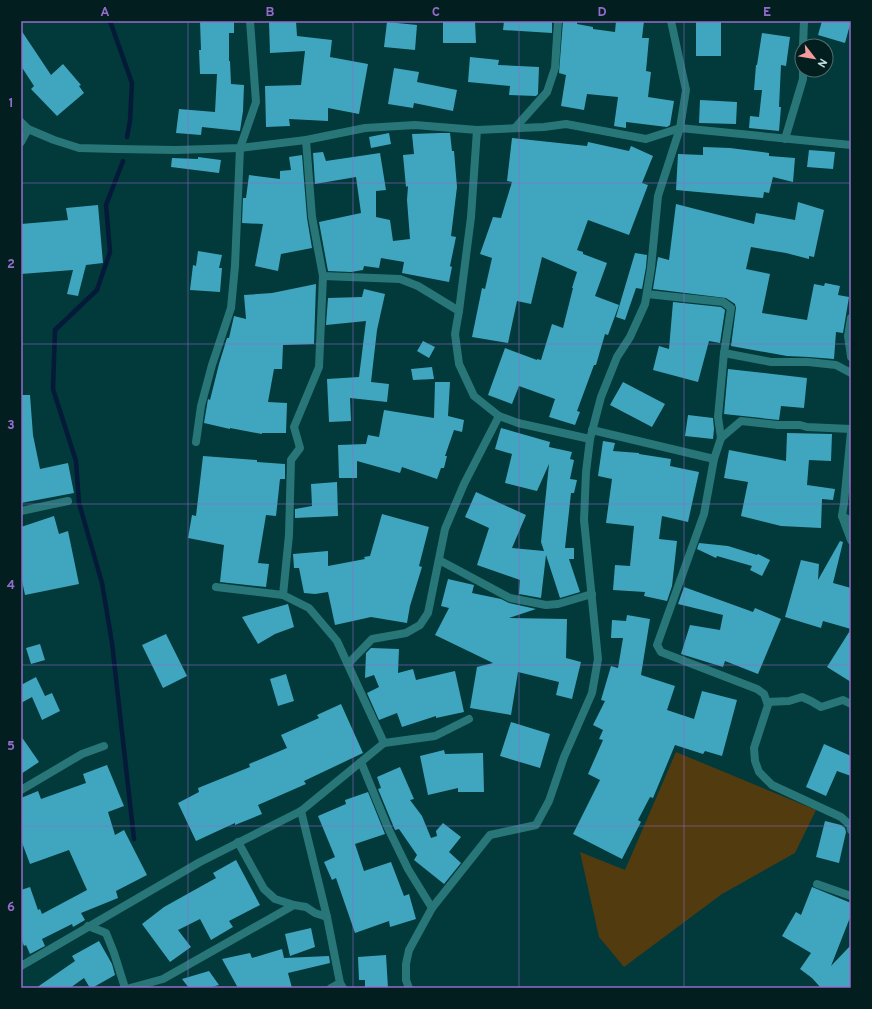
<svg xmlns="http://www.w3.org/2000/svg" width="872" height="1009" viewBox="0 0 872 1009" font-family="Overpass,sans-serif">
	<style>
		.green { fill: #533b10 }
		.lines { fill: none; stroke-linecap: round; stroke-linejoin: round }
		.stream { stroke: #051a39; stroke-width: 4.5 }
		.building { fill: #40a6bf }
		.minor { stroke: #287678; stroke-width: 8 }
		.grid { fill: none; stroke: #946ccc; stroke-width: 1; stroke-opacity: 0.55 }
		.neatline { fill: none; stroke: #946ccc; stroke-width: 1.5 }
		.grid-label { font-size: 13px; text-anchor: middle; font-weight: bold; fill: #946ccc }
	</style>
	<rect width="100%" height="100%" fill="#02393b"/>
	<polygon class="green" points="676,752 816,810 795,853 722,894 624,967 599,937 580,852 625,870"/>
	<g class="lines">
		<g class="stream">
			<polyline points="110,21 132,83 130,121 127,137"/>
			<polyline points="123,161 106,205 110,252 97,290 55,330 53,389 76,461 79,503 102,583 112,643 134,839"/>
		</g>
	</g>
	<g class="building">
		<polygon points="200,21 234,21 234,33 229,33 229,61 230,61 231,84 244,85 243,111 240,131 202,127 201,135 176,133 179,109 215,112 217,74 200,74 199,50 201,50"/>
		<polygon points="270,21 296,21 297,36 332,40 330,57 368,64 359,114 328,108 328,121 289,119 290,126 266,127 265,86 301,85 305,51 270,53 269,22"/>
		<polygon points="443,21 475,21 476,43 443,43"/>
		<polygon points="504,21 552,21 552,33 503,30"/>
		<polygon points="563,21 577,21 577,24 593,27 593,29 615,32 616,21 644,21 642,38 649,38 646,71 651,72 648,97 674,101 670,125 667,127 626,122 626,128 614,126 618,97 587,94 584,110 561,106 566,75 559,73"/>
		<rect x="696" y="21" width="25" height="35"/>
		<polygon points="822,21 851,21 845,43 818,35"/>
		<polygon points="387,22 417,25 415,50 384,47"/>
		<polygon points="21,30 51,75 63,64 81,85 79,86 84,93 57,116 31,89 34,86 21,66"/>
		<polygon points="762,33 790,37 786,66 781,65 779,107 781,107 779,131 749,128 750,116 759,117 762,90 754,90 756,65 757,65"/>
		<polygon points="470,57 499,60 498,65 539,67 538,94 536,96 509,95 510,86 468,82"/>
		<polygon points="394,68 419,72 417,82 457,90 453,111 414,103 413,108 388,104"/>
		<polygon points="700,100 737,102 736,124 699,123"/>
		<polygon points="389,133 391,144 371,148 369,137"/>
		<polygon points="440,133 450,133 452,151 454,151 457,187 451,236 456,237 450,266 452,267 449,282 402,273 404,262 381,258 379,268 364,266 363,270 351,272 328,271 319,222 361,213 356,177 315,184 313,153 323,152 326,161 380,153 386,190 376,191 376,217 390,220 393,241 410,239 407,200 408,186 406,187 403,155 414,154 412,134"/>
		<polygon points="512,138 587,146 588,142 629,151 631,146 653,156 642,183 648,185 629,235 588,220 577,250 583,252 583,254 607,263 595,296 619,305 608,335 605,334 596,365 594,365 577,411 580,412 575,425 549,417 555,399 519,386 512,404 488,395 505,348 537,360 537,359 541,360 552,324 563,328 573,288 572,288 577,272 542,257 531,304 517,301 508,343 472,337 482,288 485,289 492,258 480,254 493,217 501,218 512,182 507,181"/>
		<polygon points="703,147 730,148 769,153 769,156 795,158 793,182 773,177 769,193 764,192 763,198 676,190 678,154 703,155"/>
		<polygon points="809,150 835,152 833,169 807,167"/>
		<polygon points="302,155 307,218 312,248 281,254 278,271 255,266 263,224 242,223 243,198 246,198 249,175 280,179 280,171 291,170 289,157"/>
		<polygon points="198,157 221,160 219,173 171,167 172,158 198,159"/>
		<polygon points="798,202 824,210 814,257 809,256 809,259 786,253 751,247 746,269 770,274 762,313 807,320 814,284 824,286 825,283 840,286 838,295 849,297 843,333 836,332 834,359 809,357 787,356 731,346 736,308 735,304 726,298 653,289 658,257 669,260 676,204 754,224 756,213 795,220"/>
		<polygon points="98,205 103,263 86,265 78,296 67,294 73,270 21,274 21,224 68,220 66,208"/>
		<polygon points="198,251 222,255 219,268 222,268 220,292 190,290 193,265 196,266"/>
		<polygon points="635,253 647,255 646,267 642,289 636,288 625,320 616,317"/>
		<polygon points="316,284 314,344 283,345 282,369 274,369 268,402 287,403 286,433 262,433 262,434 230,428 230,429 204,423 208,399 210,400 219,364 227,338 229,338 234,316 246,319 244,295 272,293"/>
		<polygon points="364,289 385,294 377,330 371,382 389,384 387,402 350,398 351,421 329,422 327,379 359,377 366,321 326,325 328,298 362,297"/>
		<polygon points="673,302 721,307 725,310 720,343 709,341 698,382 653,370 659,346 669,349"/>
		<polygon points="423,341 435,347 429,358 417,351"/>
		<polygon points="432,367 434,379 413,380 411,369"/>
		<polygon points="728,369 807,378 804,408 781,406 779,420 724,414"/>
		<polygon points="435,382 450,382 448,416 464,420 462,432 454,430 445,456 447,456 444,468 441,468 437,479 402,467 400,473 357,461 357,478 339,478 338,445 366,444 368,435 379,437 384,410 434,418"/>
		<polygon points="623,382 665,404 652,427 610,405"/>
		<polygon points="21,395 30,395 33,435 40,469 68,463 74,493 21,503"/>
		<polygon points="688,415 713,418 714,429 713,439 685,436"/>
		<polygon points="501,428 550,442 549,447 572,452 570,459 574,460 570,479 577,480 574,493 571,493 565,548 574,548 574,559 569,559 580,592 560,598 546,555 541,598 519,594 520,580 477,565 489,528 465,517 476,492 526,515 512,548 544,551 541,542 549,464 537,491 505,483 512,454 495,449"/>
		<polygon points="787,433 832,434 831,461 809,460 807,485 835,489 833,500 822,499 821,528 781,526 741,516 748,482 724,478 729,450 786,461"/>
		<polygon points="603,441 615,443 613,451 639,453 639,454 671,459 670,466 699,472 688,522 662,516 659,539 677,541 672,586 667,601 644,596 645,592 613,590 615,565 630,566 634,526 606,523 612,479 598,476"/>
		<polygon points="203,456 257,460 257,462 285,464 285,479 280,479 276,516 266,515 258,563 269,564 266,587 220,582 224,545 188,538 192,515 196,516"/>
		<polygon points="337,482 338,516 295,518 295,509 312,506 311,484"/>
		<polygon points="382,514 429,527 419,566 422,567 410,606 407,623 371,617 335,625 328,592 315,594 304,593 299,568 294,568 293,554 328,551 328,566 365,559 364,557 370,556"/>
		<polygon points="54,516 59,534 68,531 79,584 25,595 21,576 21,527"/>
		<polygon points="840,541 843,542 833,583 851,588 851,682 827,667 851,629 823,621 821,628 785,617 801,560 819,564 818,580"/>
		<polygon points="699,543 728,546 757,555 758,554 770,560 762,576 750,570 752,566 717,556 716,558 697,549"/>
		<polygon points="448,579 474,585 472,593 501,599 509,603 536,609 509,618 567,619 566,658 581,662 572,699 556,695 559,682 518,672 511,715 470,708 477,667 493,663 435,635 449,608 441,606"/>
		<polygon points="684,587 753,612 755,608 781,619 758,674 725,661 723,667 681,654 690,625 720,630 723,615 678,604"/>
		<polygon points="288,604 294,627 275,634 258,644 242,617"/>
		<polygon points="627,615 650,619 641,675 675,686 667,710 694,719 702,691 737,700 722,756 705,751 703,754 675,745 653,798 650,797 638,820 641,822 622,859 573,834 600,780 588,774 603,740 599,739 603,730 593,725 605,701 601,700 611,666 618,668 623,638 611,638 612,620 626,621"/>
		<polygon points="166,634 187,676 163,688 142,645"/>
		<polygon points="40,644 45,660 31,664 26,648"/>
		<polygon points="371,648 399,649 398,673 413,669 416,680 455,671 464,712 436,718 436,716 402,727 397,713 379,720 367,693 379,687 374,675 365,678 366,653"/>
		<polygon points="286,674 294,701 278,706 270,679"/>
		<polygon points="36,677 45,696 52,693 60,711 42,720 32,697 21,703 21,685"/>
		<polygon points="341,704 363,753 304,781 306,784 258,805 262,814 235,825 235,823 196,841 178,803 199,792 198,788 250,767 249,764 287,748 281,735 319,718 317,715"/>
		<polygon points="511,722 550,734 540,768 500,756"/>
		<polygon points="21,736 39,762 21,774"/>
		<polygon points="824,744 851,756 851,776 837,771 826,796 806,787"/>
		<polygon points="444,750 445,754 483,753 484,792 458,792 458,788 428,795 420,756"/>
		<polygon points="107,765 124,806 108,812 115,835 124,830 147,875 116,891 118,898 81,913 85,920 73,927 72,924 42,939 45,946 30,954 26,945 24,946 21,938 21,890 30,887 38,910 40,909 42,914 87,890 69,850 30,864 21,840 21,798 38,791 41,799 86,783 83,774"/>
		<polygon points="400,767 414,799 410,800 422,816 431,838 437,836 436,831 443,823 461,837 449,852 461,863 444,884 414,860 417,855 399,829 395,830 378,789 381,788 377,777"/>
		<polygon points="368,792 385,834 355,844 364,871 391,862 404,896 409,894 416,919 390,927 389,921 355,933 336,878 332,880 324,862 335,857 318,816 346,804 345,800"/>
		<polygon points="825,821 841,825 845,828 846,832 839,863 816,857"/>
		<polygon points="236,860 260,905 229,921 233,927 211,940 200,919 178,930 191,947 170,962 142,924 164,907 216,878 213,873"/>
		<polygon points="812,887 851,903 851,915 831,966 851,945 851,988 821,988 812,978 800,969 811,953 782,936 796,912 801,915"/>
		<polygon points="311,928 315,947 290,956 285,934"/>
		<polygon points="99,941 112,964 115,975 92,988 90,988 84,978 70,988 36,988 75,961 72,956"/>
		<polygon points="282,949 284,958 329,956 330,963 288,973 292,988 238,988 222,959 250,953 252,958"/>
		<polygon points="386,955 388,988 365,988 365,980 359,980 358,957"/>
		<polygon points="209,971 219,985 208,988 189,988 182,979"/>
	</g>
	<g class="lines">
		<g class="minor">
			<polyline points="803,46 804,21"/>
			<polyline points="21,122 28,129 54,140 79,148 117,149 176,150 240,148 306,140 365,128 415,125 477,130 544,127 566,124 646,139 680,128 851,145"/>
			<polyline points="515,128 547,92 555,68 558,21"/>
			<polyline points="477,130 471,217 459,311 455,334 459,364 474,396 499,416 518,423 590,439"/>
			<polyline points="785,139 803,79 803,70"/>
			<polyline points="21,142 28,129"/>
			<polyline points="323,276 400,279 418,286 459,311"/>
			<polyline points="647,294 723,302 731,308 724,353 718,417 721,438 714,459 704,514 657,645 661,652 757,689 764,694 768,705 754,748 755,761 759,772 772,785 841,817 850,825 851,830"/>
			<polyline points="851,318 848,336 851,357"/>
			<polyline points="724,353 771,362 808,362 836,365 851,373"/>
			<polyline points="592,430 714,459"/>
			<polyline points="851,432 844,503 842,516 851,521"/>
			<polyline points="721,438 741,421 778,425 800,425 807,427 851,429"/>
			<polyline points="196,442 201,406 212,365 231,308 235,266 240,148 256,102 250,21"/>
			<polyline points="21,511 68,501"/>
			<polyline points="842,516 851,540"/>
			<polyline points="439,560 510,598 546,605 558,604 592,594"/>
			<polyline points="216,587 283,595 309,608 337,641 384,743"/>
			<polyline points="283,595 289,535 291,460 300,448 294,427 319,367 323,276 312,217 306,140"/>
			<polyline points="348,664 372,639 406,633 420,625 428,613 445,529 464,484 499,416"/>
			<polyline points="767,702 789,701 802,697 811,701 821,707 843,700 851,704"/>
			<polyline points="361,762 388,828 408,869 432,908"/>
			<polyline points="21,790 82,754 104,746"/>
			<polyline points="301,811 327,917 340,983 343,988"/>
			<polyline points="238,842 264,889 275,899 294,905"/>
			<polyline points="817,884 851,896"/>
			<polyline points="88,926 106,933 114,953 125,988"/>
			<polyline points="21,966 200,862 301,811 384,743 435,736 469,719"/>
			<polyline points="130,988 163,979 294,905 306,907 315,913 327,917"/>
			<polyline points="331,988 340,983"/>
			<polyline points="409,988 406,980 406,964 409,950 432,908 490,835 536,825 549,801 564,757 592,693 598,659 584,520 586,472 590,439 601,397 617,357 630,337 645,304 651,268 658,196 680,128 686,90 671,21"/>
		</g>
	</g>
	<path class="grid" d="M 188,21 L 188,988M 353,21 L 353,988M 519,21 L 519,988M 684,21 L 684,988M 21,183 L 851,183M 21,344 L 851,344M 21,504 L 851,504M 21,665 L 851,665M 21,826 L 851,826"/>
	<rect width="872" height="1009" fill="none" stroke="#031e1e" stroke-width="44"/>
	<g transform="translate(814 58) rotate(121)"><circle r="19" fill="#031e1e" stroke="#506c6d"/>
	<path d="M0-3L7 15L0 10L-7 15Z" fill="#f59b9e"/>
	<text y="-6" font-size="11" font-weight="bold" text-anchor="middle" fill="#c3e2e3">N</text>
	</g>
	<rect x="22" y="22" width="828" height="965" class="neatline"/>
	<g class="grid-label">
		<text x="105" y="16">A</text>
		<text x="270" y="16">B</text>
		<text x="436" y="16">C</text>
		<text x="602" y="16">D</text>
		<text x="767" y="16">E</text>
		<text x="11" y="107">1</text>
		<text x="11" y="268">2</text>
		<text x="11" y="429">3</text>
		<text x="11" y="589">4</text>
		<text x="11" y="750">5</text>
		<text x="11" y="911">6</text>
	</g>
</svg>
